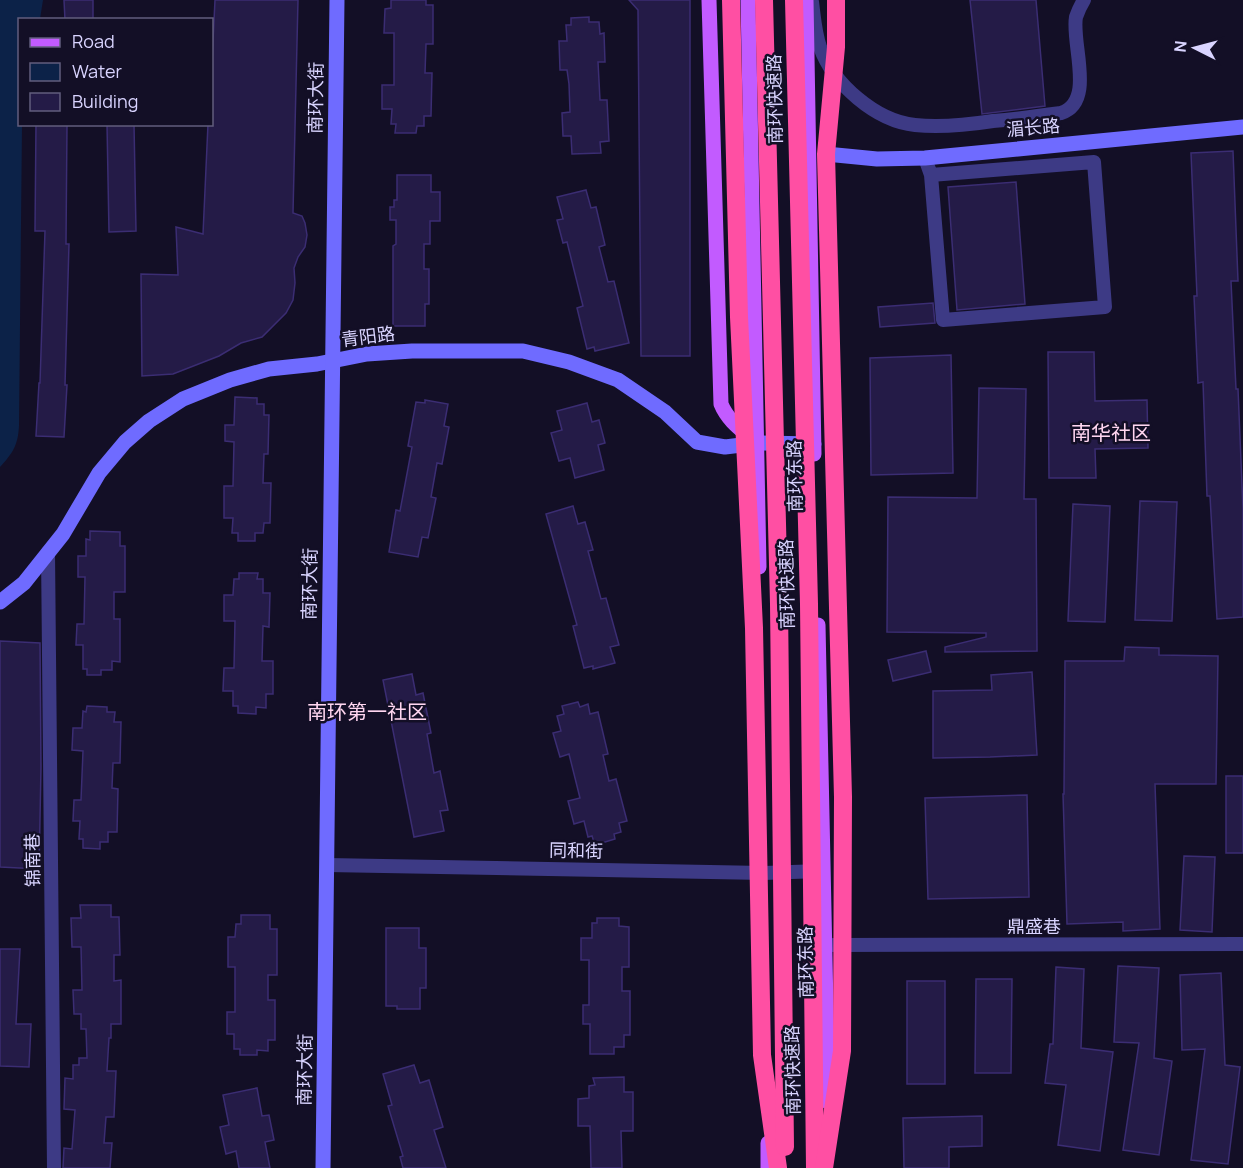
<svg xmlns="http://www.w3.org/2000/svg" width="1243" height="1168" viewBox="0 0 1243 1168" font-family="Manrope,'Noto Sans SC',sans-serif">
	<style>
		.water { fill: #0c2248 }
		.building { fill: #241b47; stroke: #3b2d73; stroke-width: 1.5 }
		.lines { fill: none; stroke-linecap: round; stroke-linejoin: round }
		.street { stroke: #3d3a85; stroke-width: 14 }
		.secondary { stroke: #6f6bff; stroke-width: 15 }
		.primary { stroke: #c25bff; stroke-width: 15 }
		.highway { stroke: #ff4fa3; stroke-width: 18 }
		.labels { text-anchor: middle; stroke-width: 5; stroke-linejoin: round; paint-order: stroke }
		.street-label { font-size: 18px; fill: #d9d4ff; stroke: #130f26 }
		.neighbourhood-label { font-size: 20px; fill: #ffd6f0; stroke: #130f26 }
	</style>
	<rect width="100%" height="100%" fill="#130f26"/>
	<path class="water" d="M 0,0 L 43,0 L 40,19 L 20,20 L 20,124 L 22,125 L 19,426 C 18,445 13,453 0,467 Z"/>
	<g class="building">
		<polygon points="64,0 93,0 93,20 65,20"/>
		<polygon points="215,0 298,0 293,213 302,216 305,223 307,235 305,247 298,257 294,268 295,283 293,300 286,313 262,337 241,343 219,356 173,374 142,376 141,274 178,275 176,227 203,234 208,124 212,124 212,62"/>
		<polygon points="391,0 426,0 426,5 433,5 433,44 426,44 425,73 432,73 431,116 424,116 424,126 417,126 416,133 395,133 396,124 391,124 392,109 382,109 382,85 394,85 394,33 384,33 385,9 391,8"/>
		<polygon points="629,0 690,0 690,356 641,356 638,10"/>
		<polygon points="970,0 1036,0 1045,106 982,114"/>
		<polygon points="589,17 589,22 599,22 600,34 604,33 605,62 598,62 600,100 607,100 609,141 600,142 601,153 572,154 571,136 563,136 562,113 570,112 569,84 567,70 560,70 559,41 567,41 566,25 571,25 571,18"/>
		<polygon points="36,124 67,124 66,244 69,244 65,385 67,385 64,437 36,436 39,383 40,383 45,231 35,231"/>
		<polygon points="107,124 134,124 136,231 109,232"/>
		<polygon points="1233,151 1238,281 1231,281 1236,389 1238,389 1243,509 1243,617 1217,619 1210,496 1207,496 1203,382 1198,383 1194,296 1197,296 1191,153"/>
		<polygon points="397,175 431,175 431,192 440,192 440,221 430,221 430,244 424,244 424,269 429,269 429,304 425,304 425,326 393,326 393,246 396,244 396,220 390,220 390,207 394,207 394,200 397,200"/>
		<polygon points="1016,182 1025,304 957,310 948,187"/>
		<polygon points="586,190 591,208 596,207 605,245 599,247 608,282 614,281 629,343 595,351 594,347 587,349 577,308 583,306 567,242 563,243 557,220 563,219 557,197"/>
		<polygon points="933,303 935,323 880,327 878,307"/>
		<polygon points="1048,352 1094,352 1095,401 1147,400 1148,448 1095,449 1096,478 1049,478"/>
		<polygon points="951,355 953,473 871,475 870,358"/>
		<polygon points="979,388 1026,389 1024,499 1036,499 1037,651 945,652 945,647 986,637 986,633 887,632 888,497 977,498"/>
		<polygon points="235,397 257,398 257,404 264,404 264,415 269,415 268,454 264,454 263,483 271,483 270,523 264,523 263,533 255,533 255,541 238,541 238,533 232,533 233,518 224,518 224,486 233,486 234,442 225,441 225,425 234,425"/>
		<polygon points="425,400 448,404 444,426 449,427 442,464 437,463 431,497 436,498 428,538 422,537 418,557 389,552 396,510 400,511 412,447 408,446 416,402 425,403"/>
		<polygon points="587,403 592,422 599,420 605,443 598,445 604,470 575,478 570,458 559,461 551,433 562,430 557,411"/>
		<polygon points="1140,501 1177,502 1172,621 1135,620"/>
		<polygon points="1073,504 1110,506 1105,622 1068,621"/>
		<polygon points="573,506 578,524 585,522 593,550 588,551 601,599 606,598 619,645 610,647 615,663 593,669 593,666 584,668 573,626 577,625 546,514"/>
		<polygon points="90,531 120,532 120,546 125,546 125,592 114,592 114,619 120,619 120,662 112,661 112,670 101,670 101,675 87,675 87,669 83,669 83,645 76,645 77,624 84,624 85,577 78,577 78,556 86,556 86,539 90,540"/>
		<polygon points="239,573 258,573 257,579 263,579 263,593 270,593 269,627 263,626 262,661 273,661 273,694 266,694 266,708 256,707 256,714 238,713 238,706 233,706 233,691 223,691 224,668 234,668 235,621 224,621 224,595 233,595 234,579 239,579"/>
		<polygon points="0,641 40,643 41,767 39,869 0,867"/>
		<polygon points="1125,647 1159,648 1159,655 1218,656 1216,784 1155,784 1160,929 1123,931 1123,922 1067,924 1063,794 1064,794 1065,661 1124,661"/>
		<polygon points="926,651 931,672 893,681 888,660"/>
		<polygon points="1032,672 1037,755 990,757 933,758 933,691 992,690 991,675"/>
		<polygon points="412,674 416,695 423,693 431,733 427,734 434,773 440,771 448,810 440,811 444,831 414,837 383,680"/>
		<polygon points="578,702 580,707 588,704 590,714 598,712 608,754 603,755 609,781 616,779 627,821 619,823 621,832 614,834 615,839 595,845 592,836 588,837 584,821 574,824 568,801 580,798 569,754 560,757 553,733 561,731 557,716 564,714 562,706"/>
		<polygon points="87,706 107,707 107,712 115,712 114,722 121,722 120,763 113,763 112,788 118,789 117,832 108,832 108,842 100,842 100,849 83,848 83,839 79,839 80,821 73,821 74,800 81,800 83,751 72,750 73,728 82,728 83,711 86,712"/>
		<rect x="1226" y="776" width="17" height="77"/>
		<polygon points="1027,795 1029,897 928,899 925,798"/>
		<polygon points="1184,856 1215,857 1212,932 1180,930"/>
		<polygon points="80,905 111,905 111,917 119,917 120,955 114,955 114,981 121,980 121,1024 111,1024 111,1038 109,1038 107,1071 116,1071 114,1117 106,1117 104,1143 112,1143 110,1168 63,1168 64,1148 72,1149 75,1110 64,1109 65,1078 73,1079 73,1065 79,1065 79,1058 87,1058 86,1029 81,1029 81,1014 74,1014 73,990 82,990 81,947 72,947 71,918 81,918"/>
		<polygon points="241,915 270,915 270,929 277,929 277,975 268,975 268,1000 275,1000 275,1040 268,1040 268,1051 257,1050 257,1055 240,1055 240,1049 234,1049 234,1034 227,1034 227,1012 235,1012 235,967 228,967 228,937 235,937 236,924 241,924"/>
		<polygon points="597,918 619,918 619,926 629,927 629,967 622,967 622,991 630,991 630,1035 624,1035 624,1047 614,1047 614,1054 590,1054 590,1024 583,1024 583,1005 589,1005 589,960 581,960 581,938 592,938 592,923 597,923"/>
		<polygon points="386,928 419,928 419,948 426,948 426,988 420,988 420,1009 397,1009 397,1006 386,1006"/>
		<polygon points="0,949 20,949 16,1024 31,1024 29,1067 0,1066"/>
		<polygon points="1118,966 1159,968 1154,1058 1172,1061 1159,1155 1123,1150 1139,1043 1114,1042"/>
		<polygon points="1056,967 1084,969 1081,1048 1113,1052 1100,1151 1058,1145 1066,1085 1045,1083 1050,1044 1053,1044"/>
		<polygon points="1221,973 1225,1065 1240,1067 1228,1164 1191,1160 1205,1049 1182,1050 1180,975"/>
		<polygon points="976,979 1012,979 1011,1073 975,1073"/>
		<rect x="907" y="981" width="38" height="103"/>
		<polygon points="414,1065 420,1083 429,1080 443,1127 434,1130 446,1168 403,1168 400,1157 403,1156 388,1106 392,1105 383,1074"/>
		<polygon points="624,1077 624,1092 633,1092 633,1131 621,1131 622,1168 591,1168 590,1126 578,1126 578,1099 589,1098 589,1086 595,1085 593,1078"/>
		<polygon points="257,1088 262,1116 269,1115 274,1140 265,1142 270,1168 239,1168 236,1151 226,1154 220,1127 229,1125 223,1095"/>
		<polygon points="982,1116 982,1146 949,1147 949,1168 904,1168 903,1118"/>
	</g>
	<g class="lines">
		<g class="street">
			<path d="M 812,2 C 814,17 815,33 820,47 C 833,84 876,121 915,125 C 941,128 967,125 993,121 C 1016,119 1039,116 1061,113 C 1096,102 1071,43 1076,17 C 1078,11 1081,5 1084,0"/>
			<polyline points="925,158 931,175 943,320 1105,307 1094,162 931,175"/>
			<polyline points="48,552 54,1168"/>
			<polyline points="327,865 764,873 820,871"/>
			<polyline points="833,945 1243,944"/>
		</g>
		<g class="secondary">
			<polyline points="826,154 877,159 925,158 1243,127"/>
			<polyline points="0,602 24,583 63,534 99,473 125,442 149,421 183,399 230,380 269,369 317,364 367,354 412,351 523,351 569,362 618,380 665,412 697,442 725,447 758,443 814,444"/>
			<polyline points="323,1168 337,0"/>
		</g>
		<g class="primary">
			<path d="M 709,0 L 721,404 C 727,419 739,428 751,438"/>
			<polyline points="748,0 759,567"/>
			<polyline points="806,0 814,454"/>
			<polyline points="818,625 828,1102"/>
			<polyline points="768,1143 768,1168"/>
		</g>
		<g class="highway">
			<polyline points="731,0 739,317 754,628 762,1055 778,1168"/>
			<polyline points="764,0 779,604 785,1147"/>
			<polyline points="794,0 809,604 815,1168"/>
			<polyline points="824,1168 842,1051 843,797 826,154 836,47 836,0"/>
		</g>
	</g>
	<g class="labels">
		<g class="street-label">
			<text transform="translate(316 98) rotate(-89)" y="6">南环大街</text>
			<text transform="translate(775 99) rotate(-91)" y="6">南环快速路</text>
			<text transform="translate(1033 128) rotate(-5)" y="6">湄长路</text>
			<text transform="translate(368 337) rotate(-7)" y="6">青阳路</text>
			<text transform="translate(795 476) rotate(-91)" y="6">南环东路</text>
			<text transform="translate(310 584) rotate(-89)" y="6">南环大街</text>
			<text transform="translate(787 584) rotate(-91)" y="6">南环快速路</text>
			<text transform="translate(576 851) rotate(1)" y="6">同和街</text>
			<text transform="translate(33 860) rotate(-91)" y="6">锦南巷</text>
			<text x="1034" y="933">鼎盛巷</text>
			<text transform="translate(806 962) rotate(-91)" y="6">南环东路</text>
			<text transform="translate(305 1070) rotate(-89)" y="6">南环大街</text>
			<text transform="translate(793 1070) rotate(-91)" y="6">南环快速路</text>
		</g>
		<g class="neighbourhood-label">
			<text x="1111" y="440">南华社区</text>
			<text x="367" y="719">南环第一社区</text>
		</g>
	</g>
	<rect x="18" y="18" width="195" height="108" fill="#130f26" stroke="#625e7d" stroke-width="1.5"/>
	<rect x="30" y="38" width="30" height="9" fill="#c25bff" stroke="#625e7d" stroke-width="1.5"/>
	<text x="72" y="48" font-size="18" fill="#d9d4ff">Road</text>
	<rect x="30" y="63" width="30" height="18" fill="#0c2248" stroke="#625e7d" stroke-width="1.5"/>
	<text x="72" y="78" font-size="18" fill="#d9d4ff">Water</text>
	<rect x="30" y="93" width="30" height="18" fill="#241b47" stroke="#625e7d" stroke-width="1.5"/>
	<text x="72" y="108" font-size="18" fill="#d9d4ff">Building</text>
	<g transform="translate(1195 48) rotate(276)" stroke="#130f26" stroke-width="4.5" paint-order="stroke">
	<path d="M0-4.5L10 22L0 15L-10 22Z" fill="#d9d4ff"/>
	<text y="-9" font-size="16" font-weight="bold" text-anchor="middle" fill="#d9d4ff">N</text>
	</g>
</svg>
